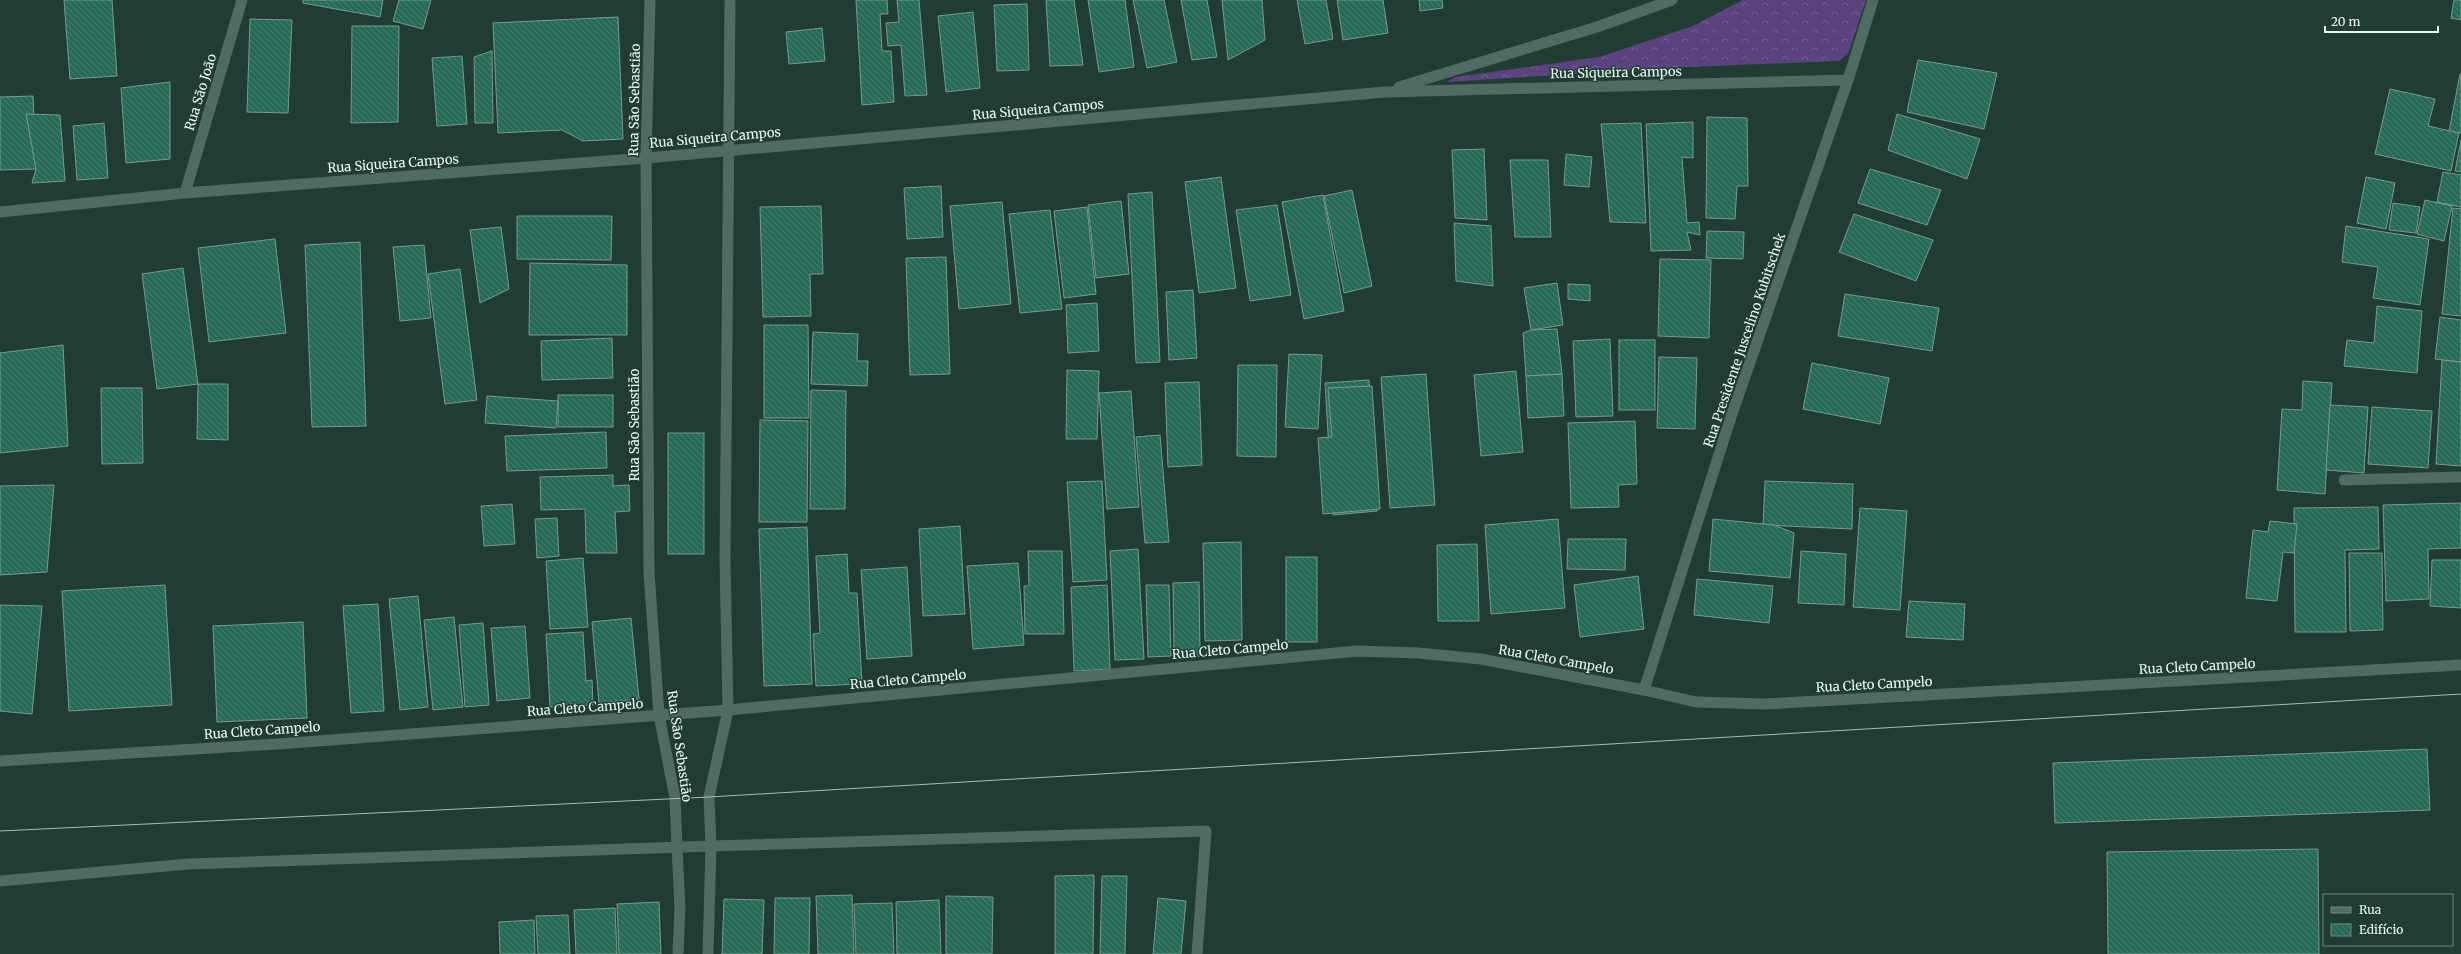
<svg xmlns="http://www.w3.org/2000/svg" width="2461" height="954" viewBox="0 0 2461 954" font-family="Merriweather,serif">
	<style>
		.forest { fill: url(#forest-crowns) }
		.building { fill: url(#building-back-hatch); stroke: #7b998e }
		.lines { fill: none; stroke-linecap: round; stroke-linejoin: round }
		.service { stroke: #506c62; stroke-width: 11 }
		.minor { stroke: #506c62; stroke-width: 11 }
		.secondary { stroke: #506c62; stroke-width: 11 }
		.tram { stroke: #a9bdb6; stroke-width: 1 }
		.labels { text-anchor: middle; stroke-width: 3; stroke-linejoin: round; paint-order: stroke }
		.street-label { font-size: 13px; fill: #e8f8f2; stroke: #213c33 }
	</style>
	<defs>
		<pattern id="forest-crowns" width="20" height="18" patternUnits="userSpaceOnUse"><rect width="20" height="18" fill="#5a437f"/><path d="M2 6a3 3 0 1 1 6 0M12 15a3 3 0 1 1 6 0" fill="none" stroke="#725f92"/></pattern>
		<pattern id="building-back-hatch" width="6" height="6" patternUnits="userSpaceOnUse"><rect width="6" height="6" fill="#266b57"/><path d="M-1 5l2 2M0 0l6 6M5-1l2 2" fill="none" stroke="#468170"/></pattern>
	</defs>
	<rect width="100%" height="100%" fill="#213c33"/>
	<polygon class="forest" points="1743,0 1866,0 1849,52 1839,61 1664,68 1447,82 1455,77 1599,57 1693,26"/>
	<g class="building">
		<polygon points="64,0 112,0 117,76 70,79"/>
		<polygon points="303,0 383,0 380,17 303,3"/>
		<polygon points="399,0 431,0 423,29 393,21"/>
		<polygon points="856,0 887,0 888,14 880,14 882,51 891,51 894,102 862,105"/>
		<polygon points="897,0 919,0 927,95 905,96 901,45 888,46 886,23 899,22"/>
		<polygon points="1046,0 1074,0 1083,65 1050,66"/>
		<polygon points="1088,0 1125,0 1134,67 1099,72"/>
		<polygon points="1133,0 1164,0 1177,62 1147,68"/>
		<polygon points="1181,0 1207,0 1217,57 1192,60"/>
		<polygon points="1222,0 1262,0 1265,40 1228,60"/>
		<polygon points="1297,0 1326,0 1333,39 1305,44"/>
		<polygon points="1337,0 1383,0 1388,33 1343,40"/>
		<polygon points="1419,0 1442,0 1443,8 1420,11"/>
		<polygon points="2454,0 2461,0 2461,20 2451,18"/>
		<polygon points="1027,4 1029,70 997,71 994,5"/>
		<polygon points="973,12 980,88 946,92 938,16"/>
		<polygon points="618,17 623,139 583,141 562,130 498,133 493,23"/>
		<polygon points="250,19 292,20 288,113 247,112"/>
		<polygon points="352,26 399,26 398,122 351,123"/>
		<polygon points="822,28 825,61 789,64 786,32"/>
		<polygon points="492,51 493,123 475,123 474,57"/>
		<polygon points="462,56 467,124 437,126 432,58"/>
		<polygon points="1918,60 1997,73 1984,129 1907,112"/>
		<polygon points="2460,74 2461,74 2461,133 2449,131"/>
		<polygon points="170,82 170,159 126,163 121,88"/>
		<polygon points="2390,89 2435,99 2428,126 2459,133 2451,171 2375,154"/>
		<polygon points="33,96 36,169 0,170 0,97"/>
		<polygon points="26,114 60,115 65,181 32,183 36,169"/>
		<polygon points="1897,114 1980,139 1967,179 1888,150"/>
		<polygon points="1707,117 1747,118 1748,186 1737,186 1735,219 1706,218"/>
		<polygon points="1693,122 1693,158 1682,157 1687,223 1699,222 1700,235 1687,232 1691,250 1651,251 1646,124"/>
		<polygon points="104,123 108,178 77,180 73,126"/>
		<polygon points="1641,123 1646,223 1610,222 1601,124"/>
		<polygon points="2461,140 2461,172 2455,171"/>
		<polygon points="1484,149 1487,220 1455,218 1452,150"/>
		<polygon points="1566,154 1592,157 1589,187 1564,185"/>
		<polygon points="1510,160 1548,160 1551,237 1515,237"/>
		<polygon points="1870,169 1941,190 1927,225 1858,203"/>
		<polygon points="2443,172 2461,175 2461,207 2437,202"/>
		<polygon points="1221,177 1236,288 1199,293 1185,182"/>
		<polygon points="2366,177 2395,183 2386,229 2357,223"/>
		<polygon points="941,186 943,237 907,239 904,188"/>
		<polygon points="1352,190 1372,286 1344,293 1324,196"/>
		<polygon points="1152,192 1160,362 1136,363 1128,194"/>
		<polygon points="1323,195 1344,311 1304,319 1282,202"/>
		<polygon points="2425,200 2452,206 2444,241 2417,234"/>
		<polygon points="1121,201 1129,274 1096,278 1088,205"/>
		<polygon points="1002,202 1011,304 959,309 950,206"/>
		<polygon points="2393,203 2420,207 2416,233 2389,230"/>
		<polygon points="1277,205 1291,295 1250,301 1236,210"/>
		<polygon points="821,206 823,274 810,274 811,316 763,317 760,207"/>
		<polygon points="1087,207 1096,294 1064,298 1054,211"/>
		<polygon points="2453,208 2461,209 2461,316 2442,314"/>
		<polygon points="1050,210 1062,309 1020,313 1009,214"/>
		<polygon points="1854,214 1933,240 1916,281 1839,252"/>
		<polygon points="517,216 612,216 611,260 517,259"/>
		<polygon points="1454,223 1491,226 1493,286 1456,281"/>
		<polygon points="2346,226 2429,239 2420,305 2373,298 2378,267 2342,262"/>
		<polygon points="501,227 509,289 480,303 470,230"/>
		<polygon points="1707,231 1744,232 1743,259 1706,258"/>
		<polygon points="275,239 286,333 209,342 198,248"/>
		<polygon points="360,242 366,426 312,427 305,245"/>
		<polygon points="424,245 431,318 400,321 393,247"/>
		<polygon points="946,257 950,374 910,375 906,258"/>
		<polygon points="1660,259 1711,260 1709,338 1658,336"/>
		<polygon points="530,263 627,265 627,335 529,335"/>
		<polygon points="183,268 198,384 157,389 142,274"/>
		<polygon points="460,269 477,400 445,404 428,274"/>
		<polygon points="1557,283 1563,325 1531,330 1524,288"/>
		<polygon points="1568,284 1590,285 1590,301 1568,299"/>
		<polygon points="1193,290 1197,358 1169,360 1166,292"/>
		<polygon points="1845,294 1939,308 1932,351 1838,336"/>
		<polygon points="1097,303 1099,351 1068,353 1066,305"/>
		<polygon points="2377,306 2422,311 2417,373 2344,366 2347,340 2374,343"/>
		<polygon points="2440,317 2461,320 2461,362 2435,359"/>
		<polygon points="764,325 808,325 809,418 764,418"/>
		<polygon points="1557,329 1562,374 1526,376 1523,333 1531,330"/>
		<polygon points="813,332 858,334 857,361 868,361 867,386 811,384"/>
		<polygon points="612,338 613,378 542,380 541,341"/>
		<polygon points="1610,339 1613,416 1576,417 1573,341"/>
		<rect x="1619" y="340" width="36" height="70"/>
		<polygon points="63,345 68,446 0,453 0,353"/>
		<polygon points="1289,354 1322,355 1318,429 1285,427"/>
		<polygon points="1659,357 1697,358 1695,429 1657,428"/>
		<polygon points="2442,360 2461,362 2461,466 2436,464"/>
		<polygon points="1812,363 1889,378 1880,424 1803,409"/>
		<polygon points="1238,365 1277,365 1276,457 1237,456"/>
		<polygon points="1067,370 1099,371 1097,439 1066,439"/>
		<polygon points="1516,371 1523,452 1481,456 1474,375"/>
		<polygon points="1426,374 1435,505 1390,508 1381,377"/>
		<polygon points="1562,374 1564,416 1528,418 1526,376"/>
		<polygon points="1369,380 1377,511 1333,515 1325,383"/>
		<polygon points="2303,381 2332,383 2325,494 2277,490 2282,409 2302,410"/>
		<polygon points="1199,382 1202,465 1168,467 1165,383"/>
		<polygon points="198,384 228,384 228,440 197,439"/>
		<polygon points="1372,386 1380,509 1323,514 1318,438 1332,437 1328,388"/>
		<polygon points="101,388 142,388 143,463 102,464"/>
		<polygon points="811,390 846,391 845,509 810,509"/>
		<polygon points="1131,391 1139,507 1107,509 1099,393"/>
		<rect x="558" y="395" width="55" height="32"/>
		<polygon points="487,396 558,401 556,428 485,423"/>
		<polygon points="2330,405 2368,407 2364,473 2326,470"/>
		<polygon points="2372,407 2432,411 2428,468 2368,464"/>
		<polygon points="760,420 808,421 807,522 759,522"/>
		<polygon points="1635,421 1637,484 1618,485 1619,507 1571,508 1568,423"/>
		<polygon points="606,432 607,468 507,471 505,436"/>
		<rect x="668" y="433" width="36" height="121"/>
		<polygon points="1160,435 1169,542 1145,543 1136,437"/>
		<polygon points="613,475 613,486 629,485 630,511 615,512 617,553 586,553 585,509 541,510 540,477"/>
		<polygon points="1102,481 1107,580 1073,582 1067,482"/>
		<polygon points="1765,481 1853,484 1852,529 1763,525"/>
		<polygon points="54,485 47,572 0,575 0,486"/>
		<polygon points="2461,503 2461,548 2428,549 2429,599 2386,601 2383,505"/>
		<polygon points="512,504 515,544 484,546 481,506"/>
		<polygon points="2378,507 2379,549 2345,550 2346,632 2295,632 2294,508"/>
		<polygon points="1860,508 1907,511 1900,610 1853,607"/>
		<polygon points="557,518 559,556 537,558 535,519"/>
		<polygon points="1558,519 1565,608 1491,614 1485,525"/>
		<polygon points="1713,519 1774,525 1794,533 1790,578 1709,571"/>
		<polygon points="2270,521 2297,524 2294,553 2283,552 2277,601 2246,598 2253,530 2268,532"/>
		<polygon points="960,526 965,614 923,616 919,529"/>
		<polygon points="807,527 812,684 764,686 759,529"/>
		<polygon points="1568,539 1626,539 1625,570 1567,569"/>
		<polygon points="1241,542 1242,640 1205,641 1203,543"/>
		<polygon points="1477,544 1479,621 1438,621 1437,545"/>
		<polygon points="1138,549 1144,659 1115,660 1110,551"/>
		<polygon points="1028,551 1062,551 1064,634 1025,634 1024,586 1029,586"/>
		<polygon points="1801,551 1846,554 1844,605 1798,603"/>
		<polygon points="2349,553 2382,553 2383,630 2350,631"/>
		<polygon points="847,554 849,593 857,593 862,684 816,686 813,634 820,633 816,556"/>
		<rect x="1286" y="557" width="31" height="85"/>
		<polygon points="583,558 588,627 550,629 546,561"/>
		<polygon points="2432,560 2461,560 2461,608 2430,606"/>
		<polygon points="1018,563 1024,645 973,649 967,566"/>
		<polygon points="907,567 912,656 867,659 861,570"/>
		<polygon points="1638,576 1644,629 1580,637 1574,585"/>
		<polygon points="1697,579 1773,586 1769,623 1694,615"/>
		<polygon points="1199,582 1200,656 1174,656 1173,583"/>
		<polygon points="165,585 172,705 69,711 62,591"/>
		<polygon points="1107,585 1110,669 1074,671 1071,587"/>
		<polygon points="1146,585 1169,585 1171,656 1148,657"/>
		<polygon points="418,596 428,707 400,710 389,599"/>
		<polygon points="1909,601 1965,604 1963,640 1906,637"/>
		<polygon points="378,604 384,711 351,713 343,606"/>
		<polygon points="0,605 42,606 32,714 0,711"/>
		<polygon points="454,617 463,707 433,710 424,620"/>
		<polygon points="631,618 639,699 599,703 592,622"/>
		<polygon points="303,622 307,718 217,722 213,626"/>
		<polygon points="483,623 489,705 465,707 459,625"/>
		<polygon points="525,626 530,698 497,701 491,628"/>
		<polygon points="583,632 586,681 592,680 593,705 550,707 546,634"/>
		<polygon points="2427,749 2430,810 2055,823 2053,763"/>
		<polygon points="2318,849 2319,954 2108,954 2107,852"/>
		<polygon points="1094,875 1093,954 1055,954 1055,876"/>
		<polygon points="1102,876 1127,876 1125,954 1100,954"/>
		<polygon points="852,895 854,954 818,954 816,896"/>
		<polygon points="946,896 993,897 992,954 946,954"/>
		<polygon points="775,898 810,898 809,954 774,954"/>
		<polygon points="1158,898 1186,901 1181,954 1153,954"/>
		<polygon points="724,899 764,900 762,954 722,954"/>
		<polygon points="939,900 941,954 897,954 896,902"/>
		<polygon points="659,902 661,954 619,954 617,904"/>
		<polygon points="892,903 894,954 856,954 854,904"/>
		<polygon points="615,908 617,954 576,954 574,910"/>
		<polygon points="568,915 570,954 538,954 536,916"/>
		<polygon points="534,920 535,954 500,954 499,922"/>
	</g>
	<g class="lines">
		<polyline class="service" points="2344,480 2461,477"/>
		<g class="minor">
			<polyline points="1399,87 1597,27 1672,0"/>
			<polyline points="185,193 242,0"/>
			<polyline points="0,212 185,193 646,158 1385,92 1848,80"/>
			<polyline points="1644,690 1730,420 1848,80 1873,0"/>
			<polyline points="728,710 1357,651 1418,653 1481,659 1644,690 1696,702 1765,704 2461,665"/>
			<polyline points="677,848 680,908 678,954"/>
			<polyline points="708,954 711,846 1206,831 1197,954"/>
		</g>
		<g class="secondary">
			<polyline points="650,0 646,158 649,572 659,715 675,798 677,848"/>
			<polyline points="0,761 278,744 728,710"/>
			<polyline points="0,881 188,864 711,846 709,797 728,710 725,560 730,0"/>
		</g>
		<polyline class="tram" points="0,831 709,797 2461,694"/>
	</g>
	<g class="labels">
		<g class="street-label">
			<text transform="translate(1616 72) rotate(-1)" y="5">Rua Siqueira Campos</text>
			<text transform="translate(200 92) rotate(-73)" y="5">Rua São João</text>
			<text transform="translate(634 100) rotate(-89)" y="5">Rua São Sebastião</text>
			<text transform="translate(1038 109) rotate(-5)" y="5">Rua Siqueira Campos</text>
			<text transform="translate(715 137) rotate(-5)" y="5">Rua Siqueira Campos</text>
			<text transform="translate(393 163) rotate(-4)" y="5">Rua Siqueira Campos</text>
			<text transform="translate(1744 340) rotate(-71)" y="5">Rua Presidente Juscelino Kubitschek</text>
			<text transform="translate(634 425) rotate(-90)" y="5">Rua São Sebastião</text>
			<text transform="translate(1230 649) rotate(-5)" y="5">Rua Cleto Campelo</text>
			<text transform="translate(1556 659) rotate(10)" y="5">Rua Cleto Campelo</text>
			<text transform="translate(2197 666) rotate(-3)" y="5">Rua Cleto Campelo</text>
			<text transform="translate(908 679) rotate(-5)" y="5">Rua Cleto Campelo</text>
			<text transform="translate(1874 684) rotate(-3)" y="5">Rua Cleto Campelo</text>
			<text transform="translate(585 707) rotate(-4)" y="5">Rua Cleto Campelo</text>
			<text transform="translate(262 730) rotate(-4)" y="5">Rua Cleto Campelo</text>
			<text transform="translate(680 746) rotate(82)" y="5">Rua São Sebastião</text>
		</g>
	</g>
	<rect x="2323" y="894" width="130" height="52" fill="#213c33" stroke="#71877f"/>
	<rect x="2331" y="907" width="20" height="6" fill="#506c62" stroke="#71877f"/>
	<text x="2359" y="914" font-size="12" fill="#e8f8f2">Rua</text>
	<rect x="2331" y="924" width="20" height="12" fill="url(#building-back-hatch)" stroke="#71877f"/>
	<text x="2359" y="934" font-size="12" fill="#e8f8f2">Edifício</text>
	<path d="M2325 26v6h113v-6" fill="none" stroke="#e8f8f2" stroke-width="2"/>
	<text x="2331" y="26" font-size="12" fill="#e8f8f2" stroke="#213c33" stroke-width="3" paint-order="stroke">20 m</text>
</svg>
